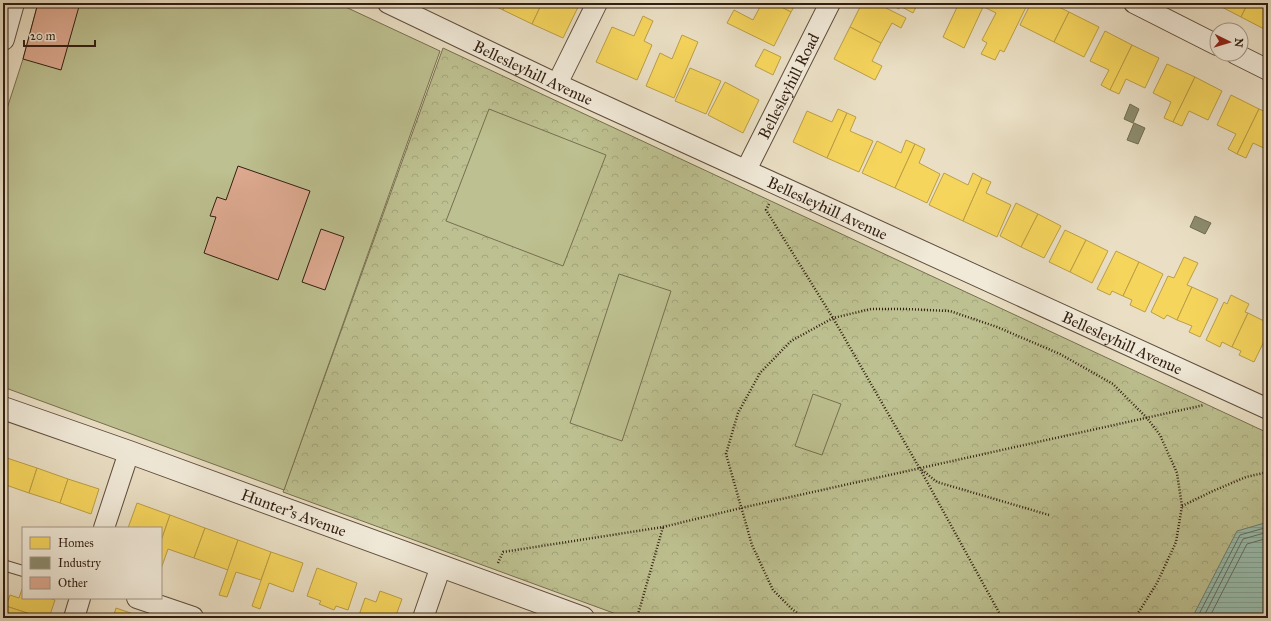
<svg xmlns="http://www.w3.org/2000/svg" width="1271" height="621" viewBox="0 0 1271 621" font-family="'IM FELL Great Primer',serif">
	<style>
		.forest { fill: url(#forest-crowns); stroke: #776f50 }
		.pitch { fill: #bdc090; stroke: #776f50 }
		.water { fill: url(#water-rules); stroke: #6f7d6f }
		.homes { fill: #f6d55c; stroke: #bb9e46 }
		.industry { fill: #8c8c6e; stroke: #716b52 }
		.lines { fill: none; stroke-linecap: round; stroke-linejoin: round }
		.shore { stroke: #656e60; stroke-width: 1 }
		.building { fill: #deaa91; stroke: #311e11 }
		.service-casing { stroke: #5f4e3e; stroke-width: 12 }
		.minor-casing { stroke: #5f4e3e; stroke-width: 22 }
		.tertiary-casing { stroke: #5f4e3e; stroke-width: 24 }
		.path { stroke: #311e11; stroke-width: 2.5; stroke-dasharray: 1 2; stroke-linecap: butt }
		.service { stroke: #f1ead9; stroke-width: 10 }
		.minor { stroke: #f1ead9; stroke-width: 20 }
		.tertiary { stroke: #f1ead9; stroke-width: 22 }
		.labels { text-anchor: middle; stroke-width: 4; stroke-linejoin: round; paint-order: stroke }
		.street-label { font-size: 16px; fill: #311e11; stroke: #f1ead9 }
	</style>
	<defs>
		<pattern id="forest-crowns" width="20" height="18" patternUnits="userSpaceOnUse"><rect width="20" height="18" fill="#bdc090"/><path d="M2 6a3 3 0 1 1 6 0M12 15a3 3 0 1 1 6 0" fill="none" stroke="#a3a57b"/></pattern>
		<pattern id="water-rules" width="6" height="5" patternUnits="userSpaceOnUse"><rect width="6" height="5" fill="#99bdae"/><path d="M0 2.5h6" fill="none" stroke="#84a295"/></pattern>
	</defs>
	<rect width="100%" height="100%" fill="#eadfc4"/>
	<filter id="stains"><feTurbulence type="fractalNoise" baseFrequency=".005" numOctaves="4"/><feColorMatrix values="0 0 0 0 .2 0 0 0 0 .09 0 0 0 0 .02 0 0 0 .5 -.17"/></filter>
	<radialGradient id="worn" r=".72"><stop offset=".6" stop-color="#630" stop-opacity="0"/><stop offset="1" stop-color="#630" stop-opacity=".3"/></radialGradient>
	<polygon class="forest" points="443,48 1268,433 1268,618 627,618 283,492"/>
	<g class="pitch">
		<polygon points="38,3 337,3 440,51 284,490 3,387 3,121 23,59"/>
		<polygon points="489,109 606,155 563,266 446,221"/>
		<polygon points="619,274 671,291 622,441 570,423"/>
		<polygon points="813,394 841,404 822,455 795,446"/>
	</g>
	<polygon class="water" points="1268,522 1268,618 1192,618 1237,531"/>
	<g class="homes">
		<polygon points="488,3 506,3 503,10"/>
		<polygon points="506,3 542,3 532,24 503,10"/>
		<polygon points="542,3 580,3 563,38 532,24"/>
		<polygon points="762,3 774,3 791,12 774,46 727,23 734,10 753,20"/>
		<polygon points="774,3 796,3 791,12"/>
		<polygon points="862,3 876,3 906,18 901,28 892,23 881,43 850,27"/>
		<polygon points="887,3 918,3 913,13 900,6 899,9"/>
		<polygon points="959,3 989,3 986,8 983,7 964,48 943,37"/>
		<polygon points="989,3 1028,3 1004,52 1000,50 995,60 981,54 987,43 982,40 996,13 986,8"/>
		<polygon points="1031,3 1051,3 1069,12 1054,42 1020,25"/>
		<polygon points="1214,3 1248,3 1241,17"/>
		<polygon points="1248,3 1268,3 1268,31 1241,17"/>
		<polygon points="1069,12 1099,27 1084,57 1054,42"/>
		<polygon points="643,16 653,21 644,41 652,45 637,80 596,62 612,27 634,36"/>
		<polygon points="850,27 881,43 872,61 882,66 875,80 834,59"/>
		<polygon points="1105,31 1132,45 1110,90 1101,85 1109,70 1090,61"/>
		<polygon points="682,35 698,42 674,98 646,86 660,53 672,59"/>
		<polygon points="1132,45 1159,58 1145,88 1126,79 1119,94 1110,90"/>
		<polygon points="764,49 781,57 773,75 755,66"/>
		<polygon points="1167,64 1195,77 1173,122 1164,118 1171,102 1153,93"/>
		<polygon points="690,68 721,81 706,114 675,101"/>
		<polygon points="1195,77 1222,91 1208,120 1189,111 1182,126 1173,122"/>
		<polygon points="725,82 759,100 743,133 708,115"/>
		<polygon points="1231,95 1259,109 1237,154 1228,149 1236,134 1217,125"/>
		<polygon points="838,109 847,113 827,158 793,142 807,111 832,122"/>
		<polygon points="1259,109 1268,113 1268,150 1253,143 1246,158 1237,154"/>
		<polygon points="847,113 856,117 850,131 873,141 859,172 827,158"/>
		<polygon points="906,140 915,144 895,188 862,173 877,141 901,153"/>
		<polygon points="915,144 925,149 919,163 940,174 927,203 895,188"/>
		<polygon points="944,173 968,185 973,173 982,178 963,221 929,205"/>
		<polygon points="982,178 991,182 986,193 1011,205 997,237 963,221"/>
		<polygon points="1016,203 1038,214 1021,247 1000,236"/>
		<polygon points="1038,214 1061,226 1044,258 1021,247"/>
		<polygon points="1065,230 1086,240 1070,272 1049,262"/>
		<polygon points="1086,240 1108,251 1092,283 1070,272"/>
		<polygon points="1116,251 1139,262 1123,296 1112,291 1110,295 1097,289"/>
		<polygon points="1184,257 1198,263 1187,285 1192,287 1177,320 1167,315 1164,319 1151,312 1168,276 1174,278"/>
		<polygon points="1139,262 1163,274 1145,312 1130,305 1132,300 1123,296"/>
		<polygon points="1192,287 1218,299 1200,337 1189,332 1192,326 1177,320"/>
		<polygon points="1231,295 1249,304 1245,312 1248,313 1232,347 1222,342 1220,347 1206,340 1224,302 1227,304"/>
		<polygon points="1248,313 1268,323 1268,333 1254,362 1239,355 1241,351 1232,347"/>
		<polygon points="3,457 7,458 3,470"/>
		<polygon points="7,458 37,468 29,493 3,484 3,470"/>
		<polygon points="37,468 68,479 60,503 29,493"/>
		<polygon points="68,479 99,489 91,514 60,503"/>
		<polygon points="137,503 170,515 161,541 161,528 128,528"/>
		<polygon points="170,515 205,528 194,558 168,549 161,569 161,541"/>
		<polygon points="205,528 238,540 228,570 194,558"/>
		<polygon points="238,540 271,552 261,580 236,572 227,597 219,595"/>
		<polygon points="271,552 303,563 293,592 269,583 260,609 252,606"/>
		<polygon points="317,568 357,583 348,610 336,606 334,610 319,604 321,601 307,596"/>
		<polygon points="22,589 23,598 49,598 55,600 49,618 42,618 6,606 10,595 19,598"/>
		<polygon points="380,591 402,599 395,618 358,618 365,598 376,602"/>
		<polygon points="6,606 42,618 3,618"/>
		<polygon points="116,608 145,618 113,618"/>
	</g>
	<g class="industry">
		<polygon points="1130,104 1139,109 1133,123 1124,119"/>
		<polygon points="1134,123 1145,128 1138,144 1127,140"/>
		<polygon points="1195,216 1211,223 1205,234 1190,227"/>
	</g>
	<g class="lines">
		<g class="shore">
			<polyline points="1197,618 1240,535 1268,527"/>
			<polyline points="1203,618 1243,539 1268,532"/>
			<polyline points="1209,618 1247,544 1268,538"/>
		</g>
	</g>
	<g class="building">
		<polygon points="38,3 80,3 61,70 23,59"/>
		<polygon points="238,166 310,191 278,280 204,253 216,217 210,216 217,197 226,200"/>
		<polygon points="321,229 344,237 325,290 302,282"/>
	</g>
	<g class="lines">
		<defs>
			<polyline id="service" points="3,565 23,571"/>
			<g id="minor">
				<path id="s1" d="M 388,3 L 557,84 L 1268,409"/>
				<polyline points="1134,3 1217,45"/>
				<polyline points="1236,54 1268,70"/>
				<polyline points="557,84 597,3"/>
				<path id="s2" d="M 746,170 L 830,3"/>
				<polyline points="104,528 129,452"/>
				<polyline points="137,598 193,617"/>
				<polyline points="74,618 80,598"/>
				<polyline points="423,618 441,566"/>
			</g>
			<g id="tertiary">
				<polyline points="3,39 13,3"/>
				<path id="s3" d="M 3,408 L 129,452 L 583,618"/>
			</g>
		</defs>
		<use href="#service" class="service-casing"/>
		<use href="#minor" class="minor-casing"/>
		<use href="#tertiary" class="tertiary-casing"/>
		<g class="path">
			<polyline points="769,204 766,210 833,318 920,469 1002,618"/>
			<polyline points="922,470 937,482 1049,515"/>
			<polyline points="1182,506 1213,491 1246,477 1268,472"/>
			<polyline points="498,563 503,552 663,527 741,508 1204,405"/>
			<polyline points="637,618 663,527"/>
			<polyline points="804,618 792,609 773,590 752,545 726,454 738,413 760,373 791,341 833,318 871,309 905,309 950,311 997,327 1060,354 1113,384 1147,418 1160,435 1177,473 1182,506 1176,542 1157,583 1135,618"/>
		</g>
		<use href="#service" class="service"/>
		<use href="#minor" class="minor"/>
		<use href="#tertiary" class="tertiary"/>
	</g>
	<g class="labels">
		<g class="street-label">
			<text dy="6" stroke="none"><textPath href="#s1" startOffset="161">Bellesleyhill Avenue</textPath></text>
			<text dy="6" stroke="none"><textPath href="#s2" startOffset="94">Bellesleyhill Road</textPath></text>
			<text dy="6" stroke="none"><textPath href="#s1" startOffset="485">Bellesleyhill Avenue</textPath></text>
			<text dy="6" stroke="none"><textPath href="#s1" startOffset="809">Bellesleyhill Avenue</textPath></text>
			<text dy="6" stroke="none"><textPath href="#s3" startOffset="309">Hunter's Avenue</textPath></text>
		</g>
	</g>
	<rect width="1271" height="621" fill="none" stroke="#eadfc4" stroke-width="16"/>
	<rect x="4" y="4" width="1263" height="613" fill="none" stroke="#311e11" stroke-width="2"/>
	<rect x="8" y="8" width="1255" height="605" fill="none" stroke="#311e11"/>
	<rect x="22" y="527" width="140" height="72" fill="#f1ead9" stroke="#a49889"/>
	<rect x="30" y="537" width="20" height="12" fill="#f6d55c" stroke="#a49889"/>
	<text x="58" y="547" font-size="12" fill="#311e11">Homes</text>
	<rect x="30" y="557" width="20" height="12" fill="#8c8c6e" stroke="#a49889"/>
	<text x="58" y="567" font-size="12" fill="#311e11">Industry</text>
	<rect x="30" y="577" width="20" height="12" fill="#deaa91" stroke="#a49889"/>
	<text x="58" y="587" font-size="12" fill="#311e11">Other</text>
	<g transform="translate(1229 42) rotate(95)"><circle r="19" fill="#f1ead9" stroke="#a49889"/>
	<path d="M0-3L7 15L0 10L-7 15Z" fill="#8f2418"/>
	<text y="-6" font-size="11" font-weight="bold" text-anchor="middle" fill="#311e11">N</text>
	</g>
	<path d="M24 40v6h71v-6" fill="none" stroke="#311e11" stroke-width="2"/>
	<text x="30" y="40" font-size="12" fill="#311e11" stroke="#f1ead9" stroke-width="3" paint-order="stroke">20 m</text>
	<rect width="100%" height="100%" filter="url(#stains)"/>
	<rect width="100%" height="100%" fill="url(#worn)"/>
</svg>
